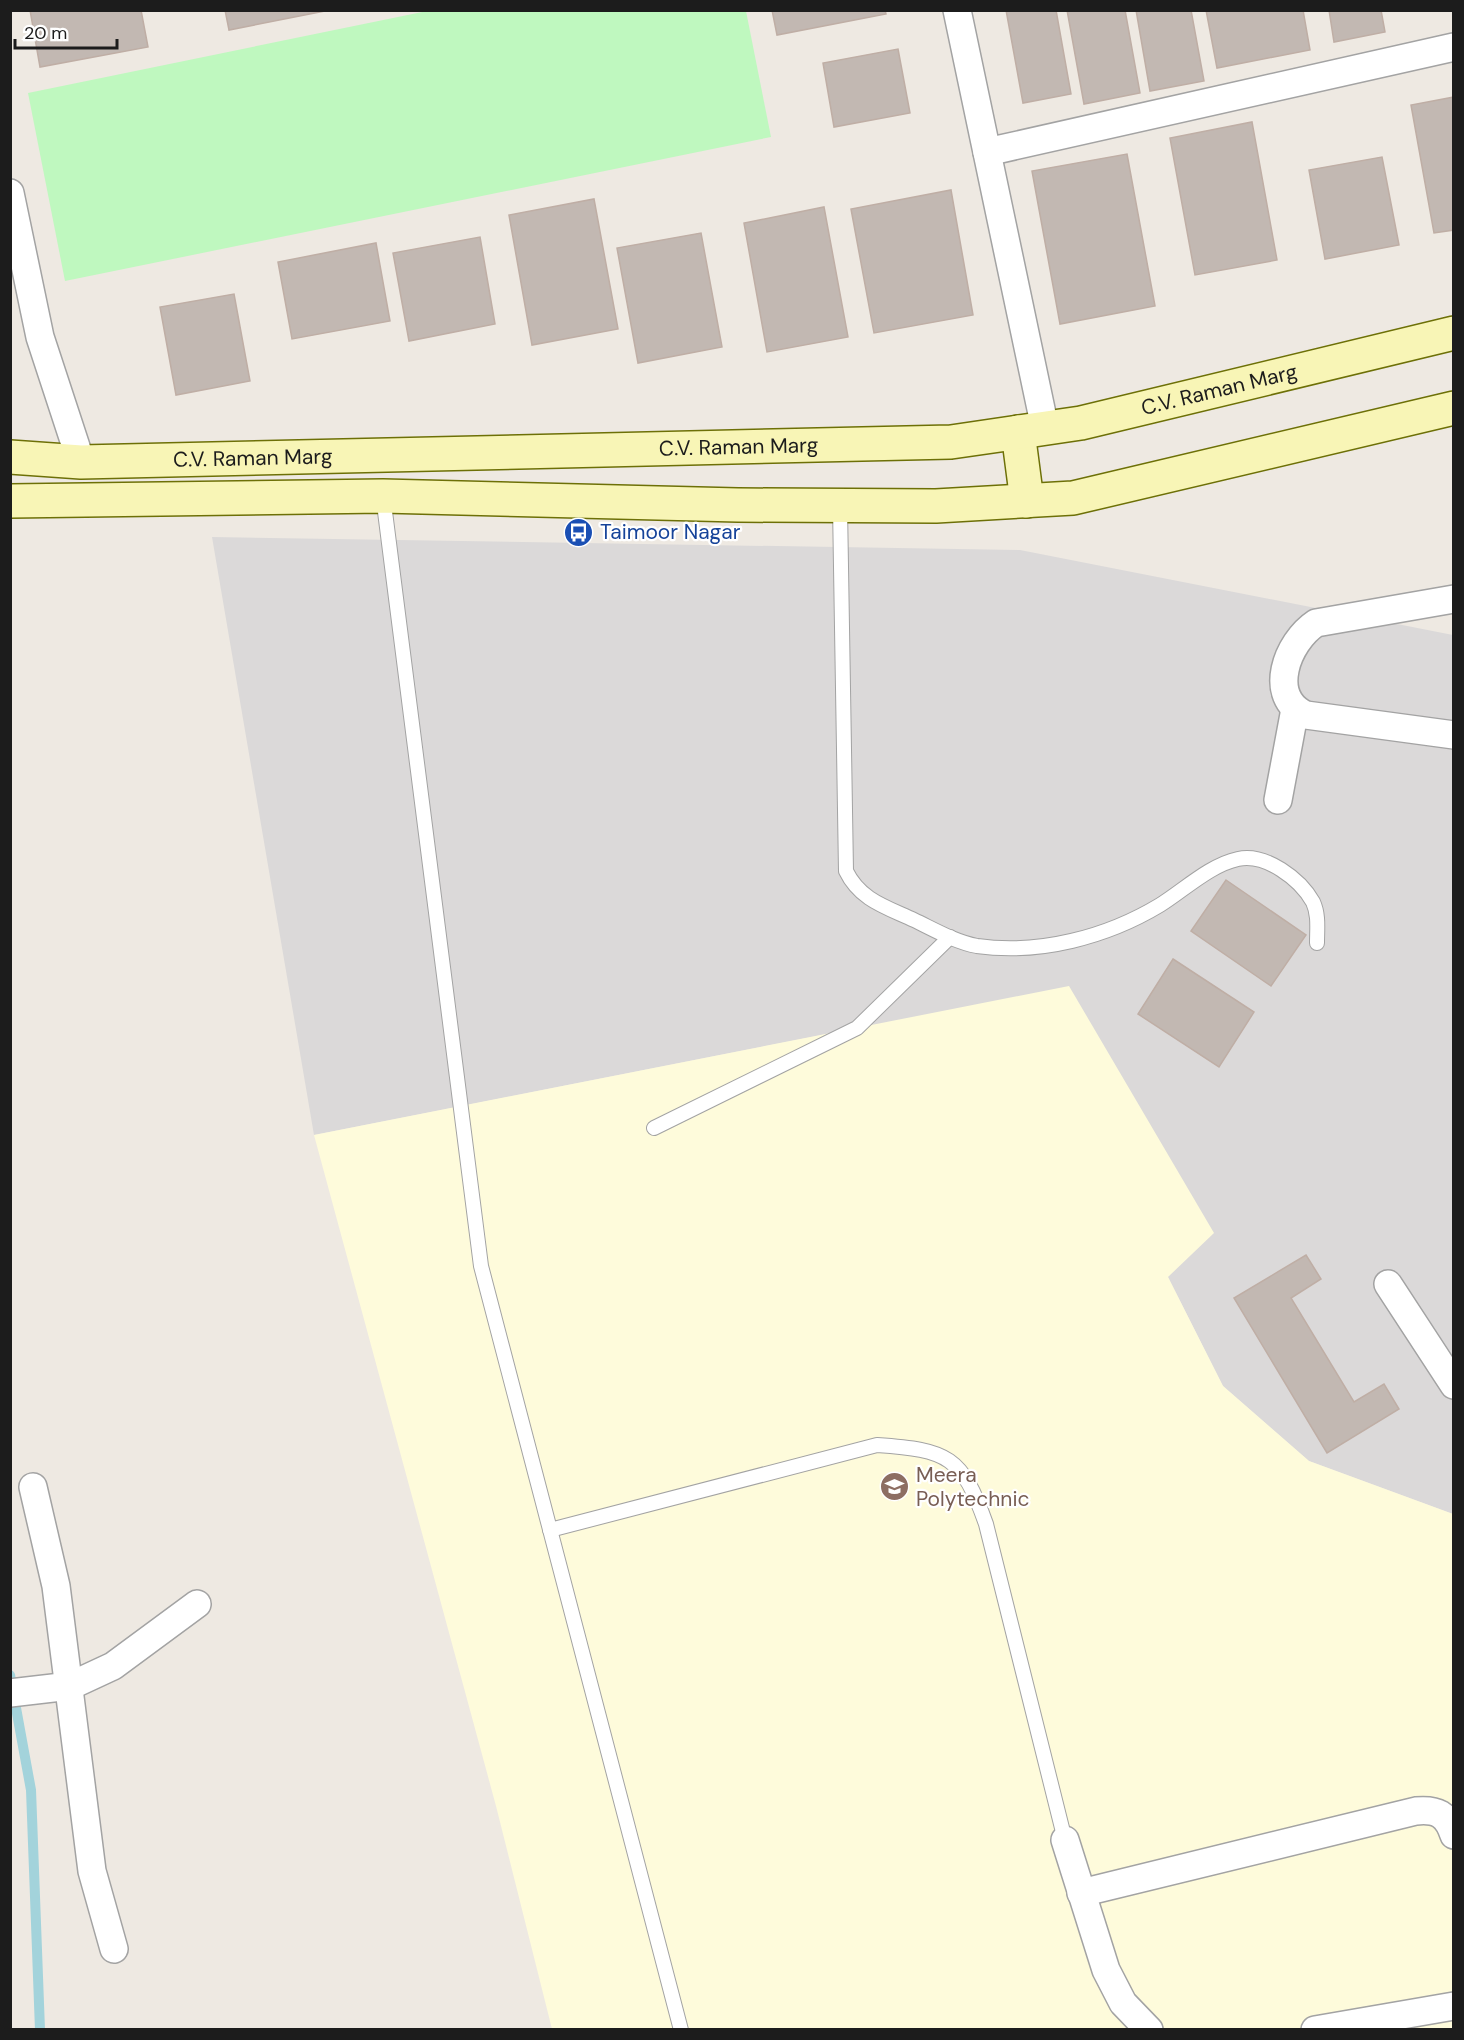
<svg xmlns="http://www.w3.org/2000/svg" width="1464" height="2040" viewBox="0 0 1464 2040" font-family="'DM Sans',sans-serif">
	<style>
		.residential { fill: #dbd9d9 }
		.education { fill: #fefbdb }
		.park { fill: #bff8bf }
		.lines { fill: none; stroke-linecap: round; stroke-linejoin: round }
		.stream { stroke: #a3d3db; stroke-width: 10 }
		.building { fill: #c2b8b2; stroke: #bfaea5; stroke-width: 1.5 }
		.service-casing { stroke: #a3a3a3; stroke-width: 16 }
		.minor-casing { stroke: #a3a3a3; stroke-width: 30 }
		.secondary-casing { stroke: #6d7007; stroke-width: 36 }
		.service { stroke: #fff; stroke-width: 14 }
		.minor { stroke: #fff; stroke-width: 27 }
		.secondary { stroke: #f8f5b6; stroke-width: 33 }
		.labels { text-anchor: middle; stroke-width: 4.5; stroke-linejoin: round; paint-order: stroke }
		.street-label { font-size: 21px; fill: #1c1c1c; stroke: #fff }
		.transit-label { font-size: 21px; fill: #164399; stroke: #fff; text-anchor: start }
		.education-label { font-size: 21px; fill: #785e54; stroke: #fff; text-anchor: start }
	</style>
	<rect width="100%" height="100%" fill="#eee9e2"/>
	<polygon class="residential" points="212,537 1020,550 1453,635 1453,1514 1309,1461 1223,1386 1168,1277 857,1028 314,1135"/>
	<polygon class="education" points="1069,986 1214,1233 1168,1277 1223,1386 1309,1461 1453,1514 1453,2029 552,2029 496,1806 314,1135"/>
	<polygon class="park" points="432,10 746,11 771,137 65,281 28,93"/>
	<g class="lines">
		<polyline class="stream" points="10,1675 31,1790 40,2030"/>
	</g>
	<g class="building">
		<polygon points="30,10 141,10 148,47 40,67"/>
		<polygon points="225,10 330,10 229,30"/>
		<polygon points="772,10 885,10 886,14 777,35"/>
		<polygon points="1006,10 1056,10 1071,94 1023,103"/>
		<polygon points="1067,10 1125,10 1140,93 1084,104"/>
		<polygon points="1136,10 1191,10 1204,81 1150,91"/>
		<polygon points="1206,10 1303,10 1310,50 1217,68"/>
		<polygon points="1329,10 1381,10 1385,32 1334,42"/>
		<polygon points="898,49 910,113 834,127 823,63"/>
		<polygon points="1454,97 1454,230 1434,233 1411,105"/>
		<polygon points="1252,122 1277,260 1195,275 1170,138"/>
		<polygon points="1127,154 1155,306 1060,324 1032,171"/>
		<polygon points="1382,157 1399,245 1325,259 1309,170"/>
		<polygon points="951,190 973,315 874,333 851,209"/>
		<polygon points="594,199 618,329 532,345 509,215"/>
		<polygon points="824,207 848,337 767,352 744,223"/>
		<polygon points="701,233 722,347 638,363 617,248"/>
		<polygon points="480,237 495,324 409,341 393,253"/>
		<polygon points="376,243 390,321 292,339 278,262"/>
		<polygon points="234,294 250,381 176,395 160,307"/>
		<polygon points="1226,880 1306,935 1271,986 1191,931"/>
		<polygon points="1173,959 1254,1012 1219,1067 1138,1014"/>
		<polygon points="1306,1255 1321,1279 1291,1298 1354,1402 1384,1384 1399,1409 1327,1453 1234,1298"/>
	</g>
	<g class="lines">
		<defs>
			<g id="service">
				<polyline points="383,496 481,1266 681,2030"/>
				<path d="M 840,506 L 846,871 C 860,900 886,907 914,920 C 933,929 955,942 977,946 C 1039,955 1107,937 1160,905 C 1184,890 1210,865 1238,859 C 1266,853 1300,879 1313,902 C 1319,915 1317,929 1317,943"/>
				<polyline points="654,1128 857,1028 950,937"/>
				<path d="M 550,1530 L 877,1445 C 948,1450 962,1456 986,1524 L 1065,1840"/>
			</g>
			<g id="minor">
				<polyline points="957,10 1045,428"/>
				<polyline points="987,152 1454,47"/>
				<polyline points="10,193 40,337 81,462"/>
				<path d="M 1454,599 L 1316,623 C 1287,642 1266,697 1306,715 L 1454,735"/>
				<polyline points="1278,800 1295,709"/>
				<polyline points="1388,1284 1454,1385"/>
				<polyline points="33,1487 56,1586 92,1871 114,1949"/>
				<polyline points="10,1693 70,1686 113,1666 197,1604"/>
				<polyline points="1065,1840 1106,1970 1123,2003 1149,2030"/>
				<path d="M 1081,1893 L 1416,1811 C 1437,1809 1447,1814 1454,1835"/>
				<polyline points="1315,2030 1454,2006"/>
			</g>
			<g id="secondary">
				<polyline points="1018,432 1027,501"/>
				<path id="s1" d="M 10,457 L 81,462 L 951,442 L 1081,423 L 1454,333"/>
				<polyline points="10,501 383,496 738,505 936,506 1073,498 1454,408"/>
			</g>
		</defs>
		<use href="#service" class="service-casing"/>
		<use href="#minor" class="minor-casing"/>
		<use href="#secondary" class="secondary-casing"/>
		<use href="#service" class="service"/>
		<use href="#minor" class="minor"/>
		<use href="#secondary" class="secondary"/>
	</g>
	<defs>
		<symbol id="bus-disc" viewBox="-11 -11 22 22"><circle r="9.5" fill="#1a4fb4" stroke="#fff"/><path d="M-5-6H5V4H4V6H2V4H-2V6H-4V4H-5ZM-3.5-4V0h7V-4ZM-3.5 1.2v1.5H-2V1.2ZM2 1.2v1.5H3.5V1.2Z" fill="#fff"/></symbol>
		<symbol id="university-disc" viewBox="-11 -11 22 22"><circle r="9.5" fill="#8d6e63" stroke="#fff"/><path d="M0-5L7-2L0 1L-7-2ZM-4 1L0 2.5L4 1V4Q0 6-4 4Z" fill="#fff"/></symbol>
	</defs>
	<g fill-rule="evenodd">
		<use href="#bus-disc" x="562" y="516" width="33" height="33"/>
		<use href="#university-disc" x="878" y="1470" width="33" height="33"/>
	</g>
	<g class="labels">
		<g class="street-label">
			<text dy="7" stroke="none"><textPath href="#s1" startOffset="1215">C.V. Raman Marg</textPath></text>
			<text dy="7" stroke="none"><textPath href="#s1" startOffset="729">C.V. Raman Marg</textPath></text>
			<text dy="7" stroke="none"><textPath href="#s1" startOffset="243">C.V. Raman Marg</textPath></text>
		</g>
		<g class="transit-label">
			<text x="600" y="539">Taimoor Nagar</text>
		</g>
		<g class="education-label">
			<text x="916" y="1482">Meera<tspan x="916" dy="24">Polytechnic</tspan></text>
		</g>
	</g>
	<rect width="1464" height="2040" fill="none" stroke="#1c1c1c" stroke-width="24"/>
	<path d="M15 39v9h102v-9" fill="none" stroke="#1c1c1c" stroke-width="3"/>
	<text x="24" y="39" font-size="18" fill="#1c1c1c" stroke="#ffffff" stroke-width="4.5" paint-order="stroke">20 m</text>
</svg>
